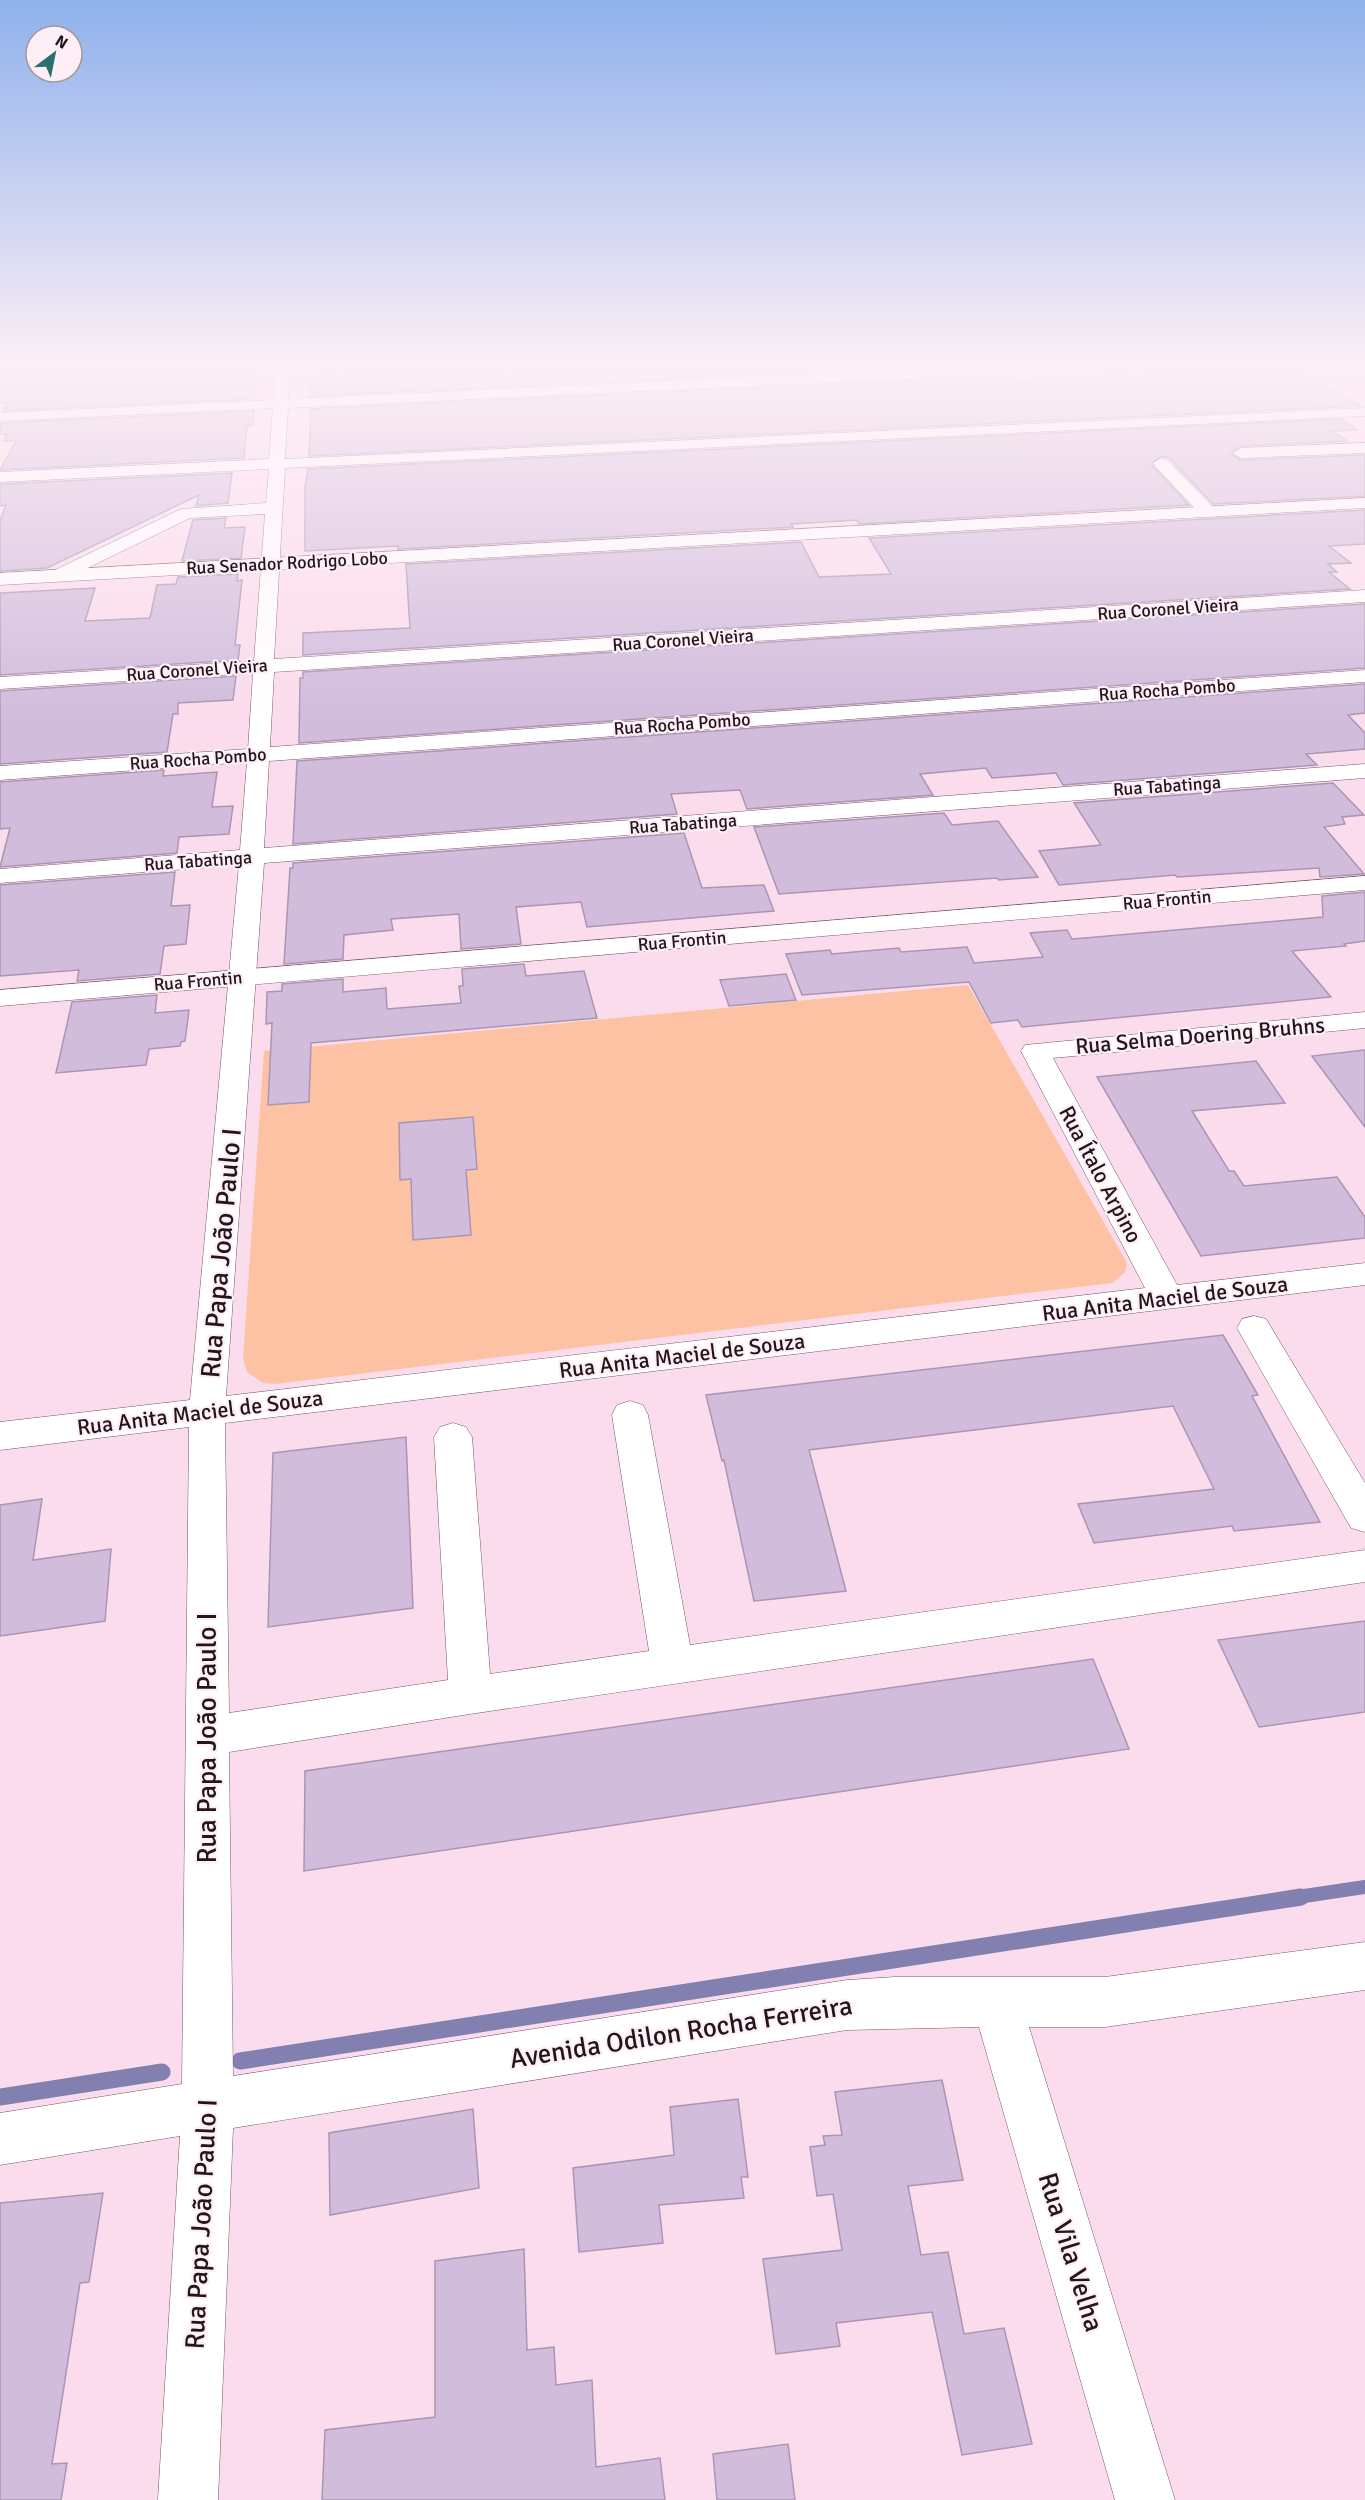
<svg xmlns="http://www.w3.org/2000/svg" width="1365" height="2500" viewBox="0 0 1365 2500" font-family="Signika,sans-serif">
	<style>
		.green { fill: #fdc2a3 }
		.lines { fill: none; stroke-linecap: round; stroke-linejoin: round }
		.stream-far1 { stroke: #827fb1; stroke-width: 14 }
		.stream { stroke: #827fb1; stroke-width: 17 }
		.building { fill: #d1bcdc; stroke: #aa95b4; stroke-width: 1.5 }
		.street-casing { stroke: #765667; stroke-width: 1 }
		.secondary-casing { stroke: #765667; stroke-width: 1 }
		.street { fill: #fff; fill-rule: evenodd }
		.secondary { fill: #fff; fill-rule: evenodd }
		.labels { text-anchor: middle; stroke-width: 4.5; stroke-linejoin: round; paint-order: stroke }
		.far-street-label { font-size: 18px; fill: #22151c; stroke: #feeef6 }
		.street-label { font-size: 22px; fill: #22151c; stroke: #feeef6 }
		.near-street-label { font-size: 27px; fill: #22151c; stroke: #feeef6 }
	</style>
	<rect width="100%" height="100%" fill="#fbdcec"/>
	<polygon class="green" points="968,985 1127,1263 1125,1272 1112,1283 275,1384 263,1383 247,1372 243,1359 264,1051"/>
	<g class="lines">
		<polyline class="stream-far1" points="1291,1898 1365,1887"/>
		<g class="stream">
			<polyline points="240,2061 1301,1897"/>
			<polyline points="0,2097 162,2072"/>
		</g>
	</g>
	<g class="building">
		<polygon points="0,370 256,370 254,399 3,411 7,403 0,403"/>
		<polygon points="363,370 861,370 310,396 309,373"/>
		<polygon points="1161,370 1300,370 1360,406 309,456 311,409 956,378 1013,378 1017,381 1096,377 1091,373"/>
		<polygon points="254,411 253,425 247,426 244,458 0,470 16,441 4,441 7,434 0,434 0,423"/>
		<polygon points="1341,419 1357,430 1332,431 1347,441 1241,446 1231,454 1241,460 1365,455 1365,496 1213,504 1169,458 1162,456 1151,464 1189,505 859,524 857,520 791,524 793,527 398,549 398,546 305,551 305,488 308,469"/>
		<polygon points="232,473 228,503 196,506 199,495 47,568 0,571 0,520 6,505 0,506 0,484"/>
		<polygon points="1365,510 1365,544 1329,546 1351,563 1328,564 1337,572 1329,572 1350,589 303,655 303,633 410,628 406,564 801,542 819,577 891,574 869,538"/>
		<polygon points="226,518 224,528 245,527 241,558 182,561 193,520"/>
		<polygon points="238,574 237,581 242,580 235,645 240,645 238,660 0,675 0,593 95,588 85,621 150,618 157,585 176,584 178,577"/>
		<polygon points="1365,604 1365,668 299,743 300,678 303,678 303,672"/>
		<polygon points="236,676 233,700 178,703 178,714 173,714 167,752 0,764 0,691"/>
		<polygon points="1365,684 1365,713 1348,715 1365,733 1365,749 1306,754 1317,765 1063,785 1056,773 992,778 986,768 920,774 933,795 747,809 740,790 671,794 677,814 293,844 297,761"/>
		<polygon points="164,770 163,776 217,772 212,807 233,806 229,834 179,837 177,853 0,867 10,828 0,829 0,782"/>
		<polygon points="1333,783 1364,815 1342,817 1345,824 1324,827 1364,874 1320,877 1319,868 1177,877 1175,875 1059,885 1039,851 1101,845 1074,803"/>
		<polygon points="944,813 952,825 998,821 1038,877 999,880 997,878 779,894 754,827"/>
		<polygon points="684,833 702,888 764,885 774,911 587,927 581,902 516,907 521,944 461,949 459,914 391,919 393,930 344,935 343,959 284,964 290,868 293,868 293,863"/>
		<polygon points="175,872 171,906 190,905 186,944 164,946 160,974 77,981 79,970 0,976 0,885"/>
		<polygon points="1365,892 1365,941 1344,944 1346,946 1292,951 1331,997 1022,1027 1018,1020 991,1023 969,982 802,995 786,954 830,950 832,954 899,948 901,952 967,947 974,963 1043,957 1030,933 1067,930 1072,939 1085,938 1323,917 1322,896"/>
		<polygon points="524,964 526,976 584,971 597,1018 311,1043 309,1102 268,1105 272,1023 266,1024 267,992 282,991 282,984 343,979 343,992 386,988 387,1009 461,1003 459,986 463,986 462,969"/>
		<polygon points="786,974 796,1000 729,1006 720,980"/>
		<polygon points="157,995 155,1013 189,1010 185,1041 181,1042 180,1046 149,1049 146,1065 56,1073 72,1002"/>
		<polygon points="1365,1050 1365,1127 1312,1056"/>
		<polygon points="1256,1061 1285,1103 1192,1111 1229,1171 1234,1171 1244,1186 1337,1177 1365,1217 1365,1238 1201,1256 1097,1077"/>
		<polygon points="473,1117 477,1169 466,1170 471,1235 413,1240 411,1179 400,1180 399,1123"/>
		<polygon points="1223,1335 1258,1395 1252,1396 1320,1522 1234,1531 1232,1526 1094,1543 1078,1504 1214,1489 1173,1406 809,1450 846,1591 754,1601 724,1460 722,1461 706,1395"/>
		<polygon points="406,1437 413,1608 268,1627 273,1453"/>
		<polygon points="42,1499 33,1560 111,1549 105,1621 0,1636 0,1505"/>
		<polygon points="1365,1621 1365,1712 1259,1727 1218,1640"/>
		<polygon points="1093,1659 1129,1749 304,1871 305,1771"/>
		<polygon points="942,2080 963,2180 908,2186 921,2255 948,2252 964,2334 1004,2328 1032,2444 962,2455 932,2312 836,2323 840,2346 776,2354 763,2259 842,2250 833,2194 817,2196 810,2147 825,2145 823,2136 842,2135 835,2092"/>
		<polygon points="738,2099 748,2177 741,2177 744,2198 659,2205 663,2243 579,2252 573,2168 674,2155 670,2107"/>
		<polygon points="473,2109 479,2188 330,2215 329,2133"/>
		<polygon points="103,2193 89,2282 80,2283 52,2464 67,2463 61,2500 0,2500 0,2203"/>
		<polygon points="524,2249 527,2350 554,2347 556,2385 592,2380 596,2467 660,2458 665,2500 322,2500 325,2430 435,2417 435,2261"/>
		<polygon points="788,2444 795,2500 717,2500 713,2454"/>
	</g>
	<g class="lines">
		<defs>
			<g id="street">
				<polygon points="276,370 290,370 288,399 909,370 1004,370 997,374 288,408 285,459 1365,408 1365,416 285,468 274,659 1365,590 1365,602 274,672 270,747 1365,670 1365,682 269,761 264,848 1365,764 1365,778 264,863 226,1396 1145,1288 1021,1051 1025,1045 1365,1012 1365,1028 1053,1058 1177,1285 1365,1263 1365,1285 225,1423 229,1713 448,1680 434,1437 440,1427 453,1423 466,1427 472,1437 490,1674 649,1651 612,1415 617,1405 630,1401 643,1405 648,1415 690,1645 1365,1550 1365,1582 470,1714 229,1752 233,2076 847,1980 895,1977 1105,1977 1365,1942 1365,1990 1105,2027 1029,2027 1175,2500 1115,2500 979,2027 847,2030 233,2128 218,2500 158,2500 180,2136 0,2165 0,2113 182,2084 189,1427 0,1450 0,1422 190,1400 239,865 0,883 0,869 240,850 247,762 0,780 0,766 248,749 253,673 0,689 0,677 254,661 265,514 190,518 63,580 57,581 48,576 51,572 181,509 266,503 269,469 0,482 0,472 269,459 273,408 0,421 0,413 274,400"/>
				<polygon points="1365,443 1365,453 1241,458 1233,453 1241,448"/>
				<polygon points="1161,458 1167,460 1214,508 1216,512 1214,516 1202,516 1155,466 1153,463"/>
				<polygon points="1254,1316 1266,1319 1365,1483 1365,1532 1351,1528 1237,1328 1242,1319"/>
			</g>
			<g id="secondary">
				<polygon points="1365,498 1365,508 0,585 0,573"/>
				<polygon points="1365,876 1365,890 0,1006 0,990"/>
			</g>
		</defs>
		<use href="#street" class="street-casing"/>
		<use href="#secondary" class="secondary-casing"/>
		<use href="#street" class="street"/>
		<use href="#secondary" class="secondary"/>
	</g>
	<linearGradient id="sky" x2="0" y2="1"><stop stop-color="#8fb1ec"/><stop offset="0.51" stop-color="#fdeff6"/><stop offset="1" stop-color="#fdeff6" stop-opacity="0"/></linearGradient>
	<rect width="1365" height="720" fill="url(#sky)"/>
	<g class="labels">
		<g class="far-street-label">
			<text transform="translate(287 563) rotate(-3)" y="6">Rua Senador Rodrigo Lobo</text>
			<text transform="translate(1168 609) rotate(-4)" y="6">Rua Coronel Vieira</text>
			<text transform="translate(683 640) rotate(-4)" y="6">Rua Coronel Vieira</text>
			<text transform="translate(197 670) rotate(-4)" y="6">Rua Coronel Vieira</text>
			<text transform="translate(1167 690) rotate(-4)" y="6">Rua Rocha Pombo</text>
			<text transform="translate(682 724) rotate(-4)" y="6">Rua Rocha Pombo</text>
			<text transform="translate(198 759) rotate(-4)" y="6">Rua Rocha Pombo</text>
			<text transform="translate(1167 786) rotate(-4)" y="6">Rua Tabatinga</text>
			<text transform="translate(683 824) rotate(-4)" y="6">Rua Tabatinga</text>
			<text transform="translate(198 861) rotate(-4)" y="6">Rua Tabatinga</text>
			<text transform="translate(1167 900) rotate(-5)" y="6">Rua Frontin</text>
			<text transform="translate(682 941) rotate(-5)" y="6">Rua Frontin</text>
			<text transform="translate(198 981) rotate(-5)" y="6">Rua Frontin</text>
		</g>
		<g class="street-label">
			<text transform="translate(1200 1035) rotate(-5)" y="8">Rua Selma Doering Bruhns</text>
			<text transform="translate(1101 1174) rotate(62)" y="8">Rua Ítalo Arpino</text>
			<text transform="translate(1165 1298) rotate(-7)" y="8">Rua Anita Maciel de Souza</text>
			<text transform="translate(682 1355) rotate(-7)" y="8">Rua Anita Maciel de Souza</text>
			<text transform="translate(200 1412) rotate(-7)" y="8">Rua Anita Maciel de Souza</text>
		</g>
		<g class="near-street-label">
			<text transform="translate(221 1253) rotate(-85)" y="9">Rua Papa João Paulo I</text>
			<text transform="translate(207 1738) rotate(-90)" y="9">Rua Papa João Paulo I</text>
			<text transform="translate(681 2032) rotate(-9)" y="9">Avenida Odilon Rocha Ferreira</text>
			<text transform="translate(201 2224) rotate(-87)" y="9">Rua Papa João Paulo I</text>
			<text transform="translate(1071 2252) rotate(73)" y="9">Rua Vila Velha</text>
		</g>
	</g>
	<g transform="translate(54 54) rotate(32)"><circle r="28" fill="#feeef6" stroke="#a6979f" stroke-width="1.5"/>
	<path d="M0-4.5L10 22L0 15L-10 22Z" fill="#28716c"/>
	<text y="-9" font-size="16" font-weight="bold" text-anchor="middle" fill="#22151c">N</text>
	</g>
</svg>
